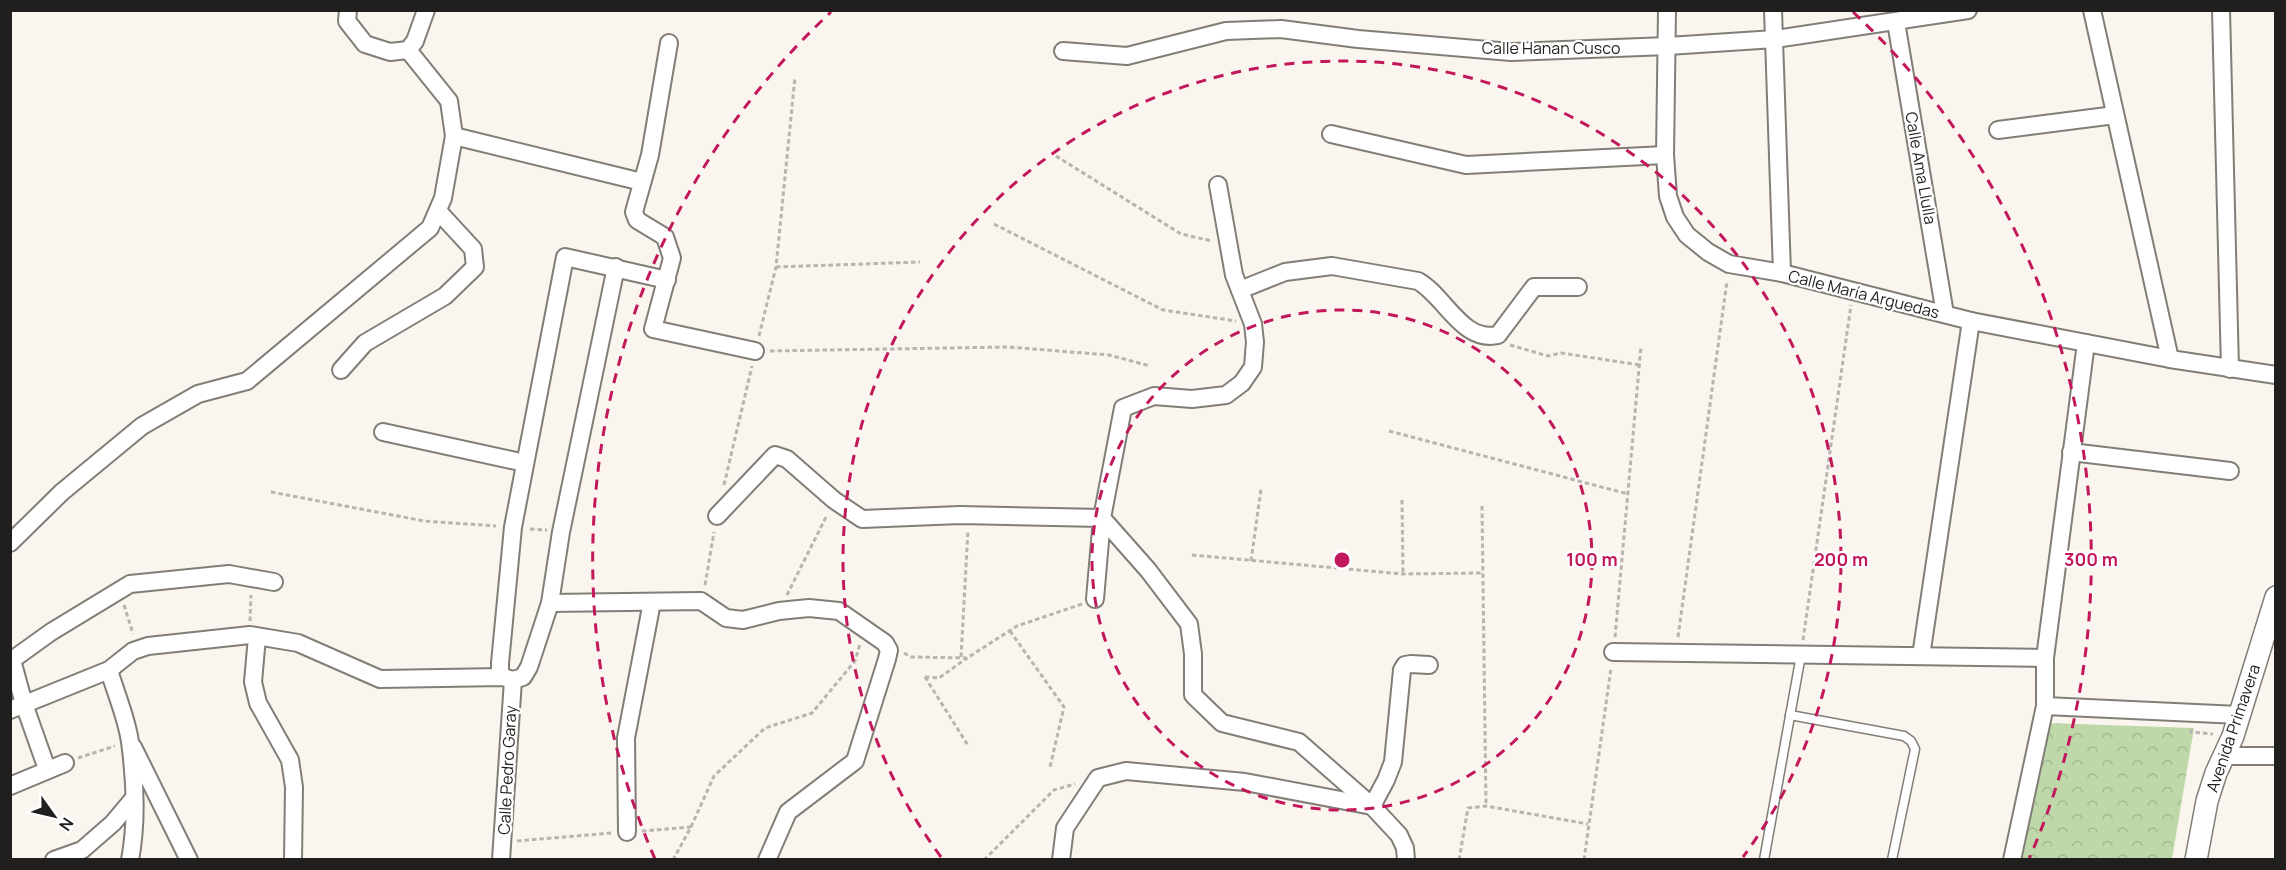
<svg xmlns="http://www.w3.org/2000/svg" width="2286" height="870" viewBox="0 0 2286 870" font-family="Manrope,sans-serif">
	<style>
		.park { fill: url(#park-crowns) }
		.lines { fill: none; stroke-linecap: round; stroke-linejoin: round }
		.service-casing { stroke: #827e77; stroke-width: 11 }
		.minor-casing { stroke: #827e77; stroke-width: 20 }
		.tertiary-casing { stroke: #827e77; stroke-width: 24 }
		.path { stroke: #b8b4af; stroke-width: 3; stroke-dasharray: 4.5 3; stroke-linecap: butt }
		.service { stroke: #fff; stroke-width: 8 }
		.minor { stroke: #fff; stroke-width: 16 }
		.tertiary { stroke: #fff; stroke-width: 21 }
		.ring { fill: none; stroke: #c2185b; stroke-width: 3; stroke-dasharray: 10 8 }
		.labels { text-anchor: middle; stroke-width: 4.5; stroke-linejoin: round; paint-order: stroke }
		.street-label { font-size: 16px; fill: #211f1d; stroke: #fff }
		.centre { fill: #c2185b; stroke: #fff; stroke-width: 3 }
		.ring-label { font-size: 18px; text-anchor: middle; font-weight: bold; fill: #c2185b; stroke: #fff; stroke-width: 4.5; stroke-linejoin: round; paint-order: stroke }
	</style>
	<defs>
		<pattern id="park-crowns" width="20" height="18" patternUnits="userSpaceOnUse" patternTransform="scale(1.5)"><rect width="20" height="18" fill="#bed8a9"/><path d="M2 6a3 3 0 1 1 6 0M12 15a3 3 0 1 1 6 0" fill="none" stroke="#a3b991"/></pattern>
	</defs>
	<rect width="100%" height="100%" fill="#faf5ee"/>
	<polygon class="park" points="2048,723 2194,728 2172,859 2022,860"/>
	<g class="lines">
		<defs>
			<g id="service">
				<polyline points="1790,715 1904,736 1911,741 1915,749 1892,860"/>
				<polyline points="1764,860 1801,655"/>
			</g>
			<g id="minor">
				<polyline points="348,10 347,21 365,44 390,52 408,50 415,41 426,10"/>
				<polyline points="1667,10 1665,155 1668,196 1675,217 1687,235 1708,252 1729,264 1782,273 1971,321 2170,359 2276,375"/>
				<polyline points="1773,10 1782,273"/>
				<polyline points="2092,10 2170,359"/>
				<polyline points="2221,10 2230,369"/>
				<polyline points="1896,22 1945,314"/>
				<polyline points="669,43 650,155 634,212 637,220 665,237 672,258 653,329 755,351"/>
				<polyline points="1063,51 1127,56 1226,31 1281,29 1358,39 1511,52 1668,46 1775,39 1968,10"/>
				<polyline points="1998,130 2115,115"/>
				<polyline points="1331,134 1466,165 1665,155"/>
				<polyline points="454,136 642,182"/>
				<polyline points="1218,185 1234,275 1253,324 1255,342 1253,367 1242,383 1226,395 1192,399 1154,396 1123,408 1102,518 1148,570 1189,624 1193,654 1193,695 1222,723 1299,742 1372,806 1386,780 1393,762 1402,670 1405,665 1411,664 1429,665"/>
				<path d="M 1240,290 L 1285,272 L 1332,266 L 1418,281 C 1445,296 1462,343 1498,335 L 1534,287 L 1578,287"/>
				<polyline points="341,370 365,343 445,296 475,267 473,249 438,211"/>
				<polyline points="383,432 525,463"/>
				<polyline points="2071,452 2230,471"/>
				<polyline points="717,516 775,455 787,459 834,500 862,519 960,515 1102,518 1095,599"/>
				<polyline points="10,543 62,492 142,426 198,394 247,381 430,228 443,198 454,136 449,101 408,50"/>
				<polyline points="550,603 701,601 726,618 743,620 779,611 809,608 839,611 885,643 889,650 887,659 855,761 788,812 767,860"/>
				<polyline points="257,637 253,682 258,703 290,760 294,787 293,860"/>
				<polyline points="1613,652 2045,658"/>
				<polyline points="1921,656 1971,321"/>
				<path d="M 109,670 C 116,694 127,719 130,742 C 135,779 137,823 130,860"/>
				<polyline points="503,677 500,672 500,663 513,527 565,257 667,280"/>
				<polyline points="2045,706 2239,715"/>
				<polyline points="10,710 109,670 133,651 148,646 250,635 298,643 380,679 503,677 513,680 523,677 529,667 550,603 561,532 616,267"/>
				<polyline points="133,747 189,860"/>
				<polyline points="2224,756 2276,756"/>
				<polyline points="47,769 24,704 12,660 51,632 130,584 229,574 274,582"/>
				<polyline points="10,786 65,763"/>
				<polyline points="627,832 626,738 652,602"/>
				<polyline points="54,860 82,850 113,823 134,798"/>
				<polyline points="501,860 513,680"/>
				<polyline points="1061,860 1065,828 1098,778 1126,771 1245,782 1372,806 1399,835 1405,848 1406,860"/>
				<polyline points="2012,860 2045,706 2045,658 2086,343"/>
			</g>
			<polyline id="tertiary" points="2196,860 2207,801 2216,773 2233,736 2276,597"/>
		</defs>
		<use href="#service" class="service-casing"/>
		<use href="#minor" class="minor-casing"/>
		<use href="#tertiary" class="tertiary-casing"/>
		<g class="path">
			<polyline points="1056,156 1181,234 1212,241"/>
			<polyline points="994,224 1163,310 1236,321"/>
			<polyline points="776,267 920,262"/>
			<polyline points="759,336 776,267 795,77"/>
			<polyline points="1510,345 1548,356 1561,353 1640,365"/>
			<polyline points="770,351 1008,347 1109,355 1150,366"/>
			<polyline points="1389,431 1628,494"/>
			<polyline points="724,485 752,366"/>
			<polyline points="271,492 424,521 496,526"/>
			<polyline points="1402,500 1403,574"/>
			<polyline points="1482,506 1486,806"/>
			<polyline points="530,529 547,530"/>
			<polyline points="1192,555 1403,574 1483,573"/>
			<polyline points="1251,561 1261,489"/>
			<polyline points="705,585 714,532"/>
			<polyline points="787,595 827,515"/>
			<polyline points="124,605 133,634"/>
			<polyline points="250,621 251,595"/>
			<polyline points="1010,631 1064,707 1050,767"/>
			<polyline points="1615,637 1641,346"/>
			<polyline points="1678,637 1727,281"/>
			<polyline points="1803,640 1851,305"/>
			<polyline points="904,653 911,657 967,658 1017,626 1082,604"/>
			<polyline points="961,657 968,530"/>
			<polyline points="925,677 969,747"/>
			<polyline points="925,677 939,678 967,658"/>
			<polyline points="2191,729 2191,732 2213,734"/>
			<polyline points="78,758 115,746"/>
			<polyline points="642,831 691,827"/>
			<polyline points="517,841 612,833"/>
			<polyline points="673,860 691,827 714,776 765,728 812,713 855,661 860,644"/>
			<polyline points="984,860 1054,790 1075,784"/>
			<polyline points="1459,860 1468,808 1486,806 1588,824"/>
			<polyline points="1584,860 1611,668"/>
		</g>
		<use href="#service" class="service"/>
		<use href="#minor" class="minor"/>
		<use href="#tertiary" class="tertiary"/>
	</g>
	<g class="ring">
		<circle cx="1342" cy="560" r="250"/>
		<path d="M941 857A499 499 0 1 1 1743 857"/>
		<path d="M655 859A749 749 0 0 1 831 12M1853 12A749 749 0 0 1 2029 859"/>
	</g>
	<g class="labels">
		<g class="street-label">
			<text x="1551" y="54">Calle Hanan Cusco</text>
			<text transform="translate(1921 168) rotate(80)" y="6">Calle Ama Llulla</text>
			<text transform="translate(1864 294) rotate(14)" y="6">Calle María Arguedas</text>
			<text transform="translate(2233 728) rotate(-71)" y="6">Avenida Primavera</text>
			<text transform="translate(507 770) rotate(-87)" y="6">Calle Pedro Garay</text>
		</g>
	</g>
	<circle cx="1342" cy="560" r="9" class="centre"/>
	<g class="ring-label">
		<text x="1592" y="566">100 m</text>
		<text x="1841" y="566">200 m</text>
		<text x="2091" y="566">300 m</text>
	</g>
	<rect width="2286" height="870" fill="none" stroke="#211f1d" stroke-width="24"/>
	<g transform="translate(54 816) rotate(124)" stroke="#ffffff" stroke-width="4.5" paint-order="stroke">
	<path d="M0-4.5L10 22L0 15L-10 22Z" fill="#211f1d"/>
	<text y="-9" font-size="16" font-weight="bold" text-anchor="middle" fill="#211f1d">N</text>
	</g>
</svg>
